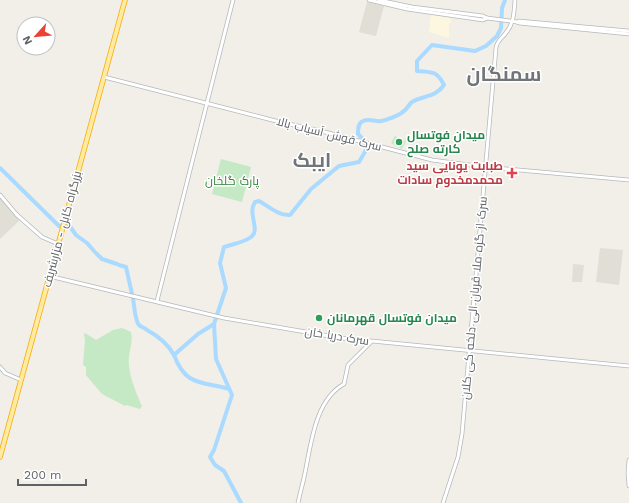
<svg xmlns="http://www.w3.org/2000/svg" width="629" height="503" viewBox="0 0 629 503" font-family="'Work Sans',Cairo,sans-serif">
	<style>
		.commercial { fill: #fef7e0 }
		.education { fill: #e1ded6 }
		.green { fill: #c5e8c5 }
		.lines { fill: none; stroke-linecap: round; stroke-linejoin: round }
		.river { stroke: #aadaff; stroke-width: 4 }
		.tertiary-casing { stroke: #b5b8bc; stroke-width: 4.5 }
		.secondary-casing { stroke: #b6babf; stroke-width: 4.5 }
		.trunk-casing { stroke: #f9ab00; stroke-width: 5.5 }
		.tertiary { stroke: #fff; stroke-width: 3 }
		.secondary { stroke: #fff; stroke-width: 3 }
		.trunk { stroke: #feeaa1; stroke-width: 4 }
		.leisure-dot { fill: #2e9e5b; stroke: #fff; stroke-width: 1.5 }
		.health-dot { fill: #e0444e; stroke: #fff; stroke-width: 1.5 }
		.labels { text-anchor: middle; stroke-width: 3; stroke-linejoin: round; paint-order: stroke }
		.street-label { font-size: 12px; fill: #5f6368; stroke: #fff }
		.leisure-label { font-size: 12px; font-weight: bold; fill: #27864d; stroke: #fff; text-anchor: start }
		.health-label { font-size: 12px; font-weight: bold; fill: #be3a42; stroke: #fff; text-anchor: end }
		.park-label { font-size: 12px; fill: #348238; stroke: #fff }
		.town-label { font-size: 20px; font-weight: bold; fill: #70757a; stroke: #fff }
	</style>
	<rect width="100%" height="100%" fill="#f1efe8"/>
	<polygon class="commercial" points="431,15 451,18 451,23 449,23 449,38 429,32"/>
	<g class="education">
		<polygon points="367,2 384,6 376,36 359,32"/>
		<polygon points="0,198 20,220 0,239"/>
		<polygon points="600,248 623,250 619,285 596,282"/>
		<polygon points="573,264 584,265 582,282 572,282"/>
	</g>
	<g class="green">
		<polygon points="395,136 406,141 402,149 391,143"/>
		<polygon points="221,159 251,167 242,202 212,194"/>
		<path d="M 122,328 L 131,332 C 133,341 130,348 129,357 C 127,371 136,393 142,406 L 140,409 L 126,405 L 125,406 L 102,394 L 86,375 L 86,367 L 83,365 L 85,341 L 84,334 L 85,333 L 96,340 L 113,330 Z"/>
	</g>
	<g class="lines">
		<g class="river">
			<polyline points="0,168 59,226 69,225 76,235 87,243 94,251"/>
			<polyline points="96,253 102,259 117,264"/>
			<polyline points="119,265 126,267 132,294"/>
			<path d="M 133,298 C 134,304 135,321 139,325 C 141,327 145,328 147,330 C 158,336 168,344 174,355"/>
			<path d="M 214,324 L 198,334 L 174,355 C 186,387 202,381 229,389"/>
			<path d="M 241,503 L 224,471 L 215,465 L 210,457 L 214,450 L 232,395 L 216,359 L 214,324 L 226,288 L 220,263 L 224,247 C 232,244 243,243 251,237 C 261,230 247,214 255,202 L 259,201 C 268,206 279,216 290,215 L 311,189 L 339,166 L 359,162 L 366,150 L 364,140 L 358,134 C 358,129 358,123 363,121 C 369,118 375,122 381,121 C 387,120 400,115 404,111 C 407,109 409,104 412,102 C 424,95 435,98 444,85 C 437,71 432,72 417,71 L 417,61 L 432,45 L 475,51 L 486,46 L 497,36 L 501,28 L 502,8 L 505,0"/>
		</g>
		<defs>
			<g id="tertiary">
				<polyline points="369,0 407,9 483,20 487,18"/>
				<polyline points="379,0 412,7 483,16 487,18 517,22 519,23 629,34"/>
				<polyline points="517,22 519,21 629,31"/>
				<polyline points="104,77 280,122 321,131 432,160 485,167 629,180"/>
				<polyline points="0,195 17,215 42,237 58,244"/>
				<polyline points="49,276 224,318 341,338 629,366"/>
				<polyline points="157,301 233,0"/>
				<polyline points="0,367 5,373 21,380"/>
				<path d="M 298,503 C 300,493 303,483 305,473 C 311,444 315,400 344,384 L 348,365 L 371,342"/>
				<path d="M 443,503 L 458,457 L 462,434 L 496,48 C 497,41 501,39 505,34 C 514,24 514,13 515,0"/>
			</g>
			<polyline id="secondary" points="629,460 628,473 629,486"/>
			<polyline id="trunk" points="0,457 125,0"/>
		</defs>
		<use href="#tertiary" class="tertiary-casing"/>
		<use href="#secondary" class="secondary-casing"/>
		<use href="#trunk" class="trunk-casing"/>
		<use href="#tertiary" class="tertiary"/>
		<use href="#secondary" class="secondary"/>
		<use href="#trunk" class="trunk"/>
	</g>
	<g class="leisure-dot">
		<circle cx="399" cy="142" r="4"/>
		<circle cx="319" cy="318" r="4"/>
	</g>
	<path class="health-dot" d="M510 167h4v4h4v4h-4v4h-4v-4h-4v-4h4z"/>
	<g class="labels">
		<g class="street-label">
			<text transform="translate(329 134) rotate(14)" y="4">سرک قوش آسیاب بالا</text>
			<text transform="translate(62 229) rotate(-75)" y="4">بزرگراه کابل - مزارشریف</text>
			<text transform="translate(474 298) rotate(-85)" y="4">سرک از گزه ملا قربان الی دلخه کی کلان</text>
			<text transform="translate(337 336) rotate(9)" y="4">سرک دریا خان</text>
		</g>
		<g class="leisure-label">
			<text x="407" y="139">میدان فوتسال<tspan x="407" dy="14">کارته صلح</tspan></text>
			<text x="327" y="322">میدان فوتسال قهرمانان</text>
		</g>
		<g class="health-label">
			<text x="503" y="170">طبابت یونایی سید<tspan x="503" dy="14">محمدمخدوم سادات</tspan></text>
		</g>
		<g class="park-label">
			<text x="232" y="185">پارک گلخان</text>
		</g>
		<g class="town-label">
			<text x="504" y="81">سمنگان</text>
			<text x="312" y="167">ایبک</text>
		</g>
	</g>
	<g transform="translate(36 36) rotate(243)"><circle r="19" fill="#ffffff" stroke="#bfc1c3"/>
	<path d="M0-3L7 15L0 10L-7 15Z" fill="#ea4335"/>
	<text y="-6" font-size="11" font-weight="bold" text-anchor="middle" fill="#5f6368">N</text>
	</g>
	<path d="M18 479v6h68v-6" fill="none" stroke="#5f6368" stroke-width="2"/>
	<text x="24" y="479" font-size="12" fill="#5f6368" stroke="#ffffff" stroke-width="3" paint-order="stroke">200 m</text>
</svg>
